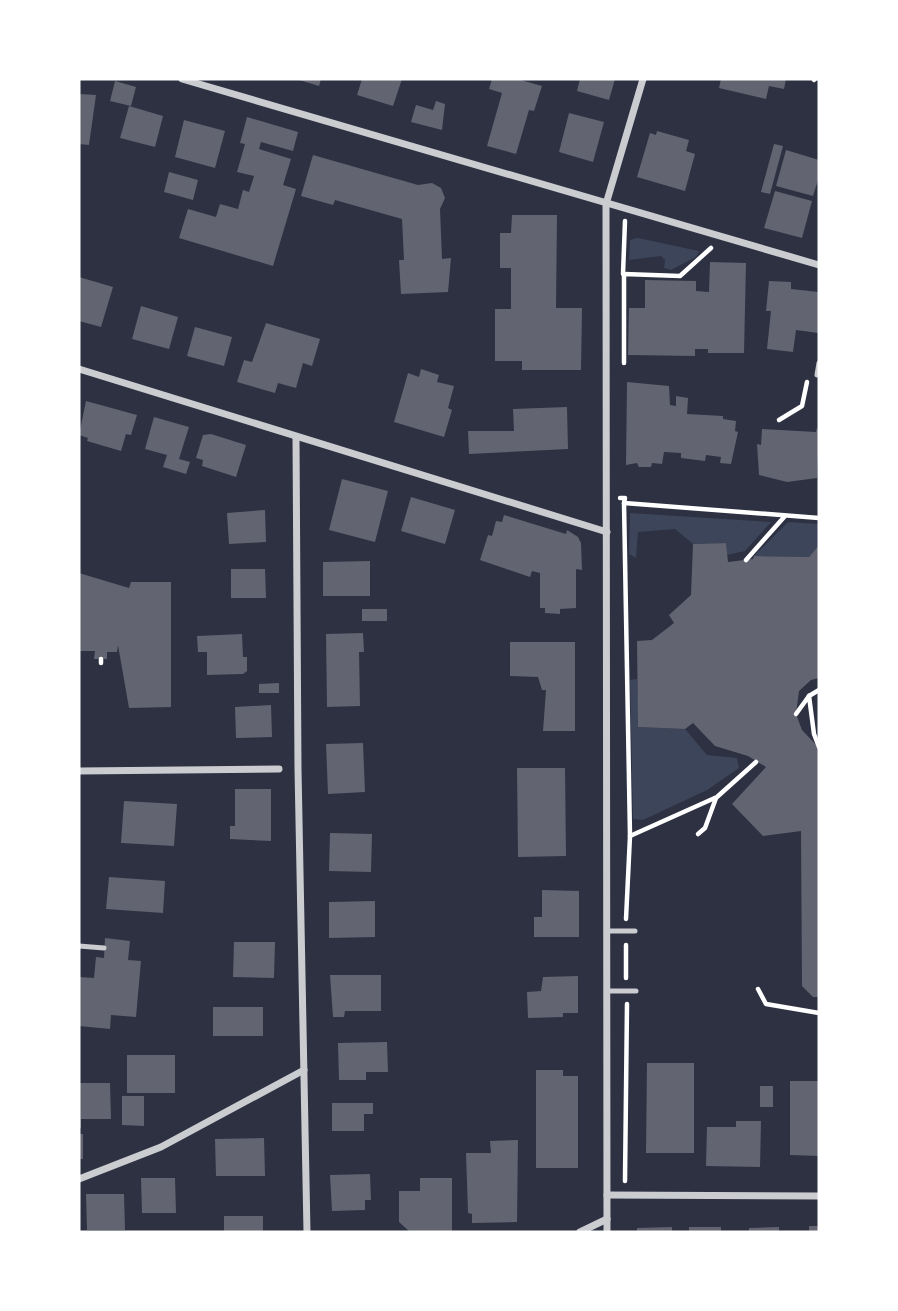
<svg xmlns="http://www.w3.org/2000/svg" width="898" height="1311" viewBox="0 0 898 1311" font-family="Overpass,sans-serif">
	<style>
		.green { fill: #3c4559 }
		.building { fill: #626471 }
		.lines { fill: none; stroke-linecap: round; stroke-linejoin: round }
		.path { stroke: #fff; stroke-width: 4.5 }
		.service { stroke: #caccd0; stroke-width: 5 }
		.minor { stroke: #caccd0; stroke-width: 7 }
	</style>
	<rect width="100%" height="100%" fill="#2d3142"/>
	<g class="green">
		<polygon points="637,238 638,238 699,251 696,257 671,270 664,268 665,260 661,256 629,260 630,240"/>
		<polygon points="630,513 771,522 745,551 727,555 726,543 693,544 675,529 638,532 636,558 629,554"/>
		<polygon points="788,522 819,524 819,545 809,557 754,556"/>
		<polygon points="637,679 639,727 685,729 707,755 737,758 739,768 707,790 643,820 633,819 630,680"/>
	</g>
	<g class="building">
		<polygon points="296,79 321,79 319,86"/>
		<polygon points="362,79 402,79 393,106 357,95"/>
		<polygon points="492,79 517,79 542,86 534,111 529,110 516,154 487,146 502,93 489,89"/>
		<polygon points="580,79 615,79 609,100 577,91"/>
		<polygon points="721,79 786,79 784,89 769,86 766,99 719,88"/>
		<polygon points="115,81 136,87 131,106 110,101"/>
		<polygon points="79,94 96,95 89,145 79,144"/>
		<polygon points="436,101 445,104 442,130 411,122 416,105 433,110"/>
		<polygon points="129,106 163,116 155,147 120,138"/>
		<polygon points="569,113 604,122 593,162 559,152"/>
		<polygon points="247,117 298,132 293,151 261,142 259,149 291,159 283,185 296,189 273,266 179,238 188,209 216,217 220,204 238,209 243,190 249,192 254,176 237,172 245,144 240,143"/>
		<polygon points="184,120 225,131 215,168 175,157"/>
		<polygon points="657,131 689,140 686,151 695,154 685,191 637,177 650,133 656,135"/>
		<polygon points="774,144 783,146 770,194 761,192"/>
		<polygon points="786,150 819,160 819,177 813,196 776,186"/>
		<polygon points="313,155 418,185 432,183 441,188 445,198 440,209 442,259 451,258 448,292 401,294 399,260 404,260 402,219 335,200 333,205 301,196"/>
		<polygon points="169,172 198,180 193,200 164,192"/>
		<polygon points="775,191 812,201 802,238 764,228"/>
		<polygon points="512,215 557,215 556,308 582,308 581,370 522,370 522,361 495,361 495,309 511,309 511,268 500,268 500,233 511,233"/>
		<polygon points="710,262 746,263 744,353 708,353 708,349 695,349 695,356 628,355 629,308 645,308 645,280 696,281 696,291 709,292"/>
		<polygon points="79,277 113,287 101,327 79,321"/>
		<polygon points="769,281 791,282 791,289 819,292 818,333 796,330 793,352 767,349 771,311 766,311"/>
		<polygon points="141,306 178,317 169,349 132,339"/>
		<polygon points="266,323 320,339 312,366 303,363 296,388 278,383 275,393 237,382 244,360 252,362"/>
		<polygon points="195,327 232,337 224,366 187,356"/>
		<polygon points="421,369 439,375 437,382 454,386 448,408 452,410 444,437 394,422 408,373 419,377"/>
		<polygon points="627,382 669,386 670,405 676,406 676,396 688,398 687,414 723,416 723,419 736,421 735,431 738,432 731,464 720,463 721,457 706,455 705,461 681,458 681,453 664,452 662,464 652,463 651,467 639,467 637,463 626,465"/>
		<polygon points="86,401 137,415 131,435 126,434 121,451 87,441 88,438 79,435"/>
		<polygon points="567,407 568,449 469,454 468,431 514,431 513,409"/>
		<polygon points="154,417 189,427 179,459 190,462 186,474 163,467 167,455 145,449"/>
		<polygon points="817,428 819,428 817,478 787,482 759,475 757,444 761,445 762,429 816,432"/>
		<polygon points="211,434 246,445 236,477 202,466 203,460 196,458 203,435"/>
		<polygon points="342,479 388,491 375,542 329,530"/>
		<polygon points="411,497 455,510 445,544 401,531"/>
		<polygon points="265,510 266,542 229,544 227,513"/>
		<polygon points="504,515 566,534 567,530 578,537 581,543 582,570 576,569 576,608 560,609 560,614 545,613 545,608 540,608 540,573 532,571 530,577 480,560 488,535 492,536 496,521 502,522"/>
		<polygon points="726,543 728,562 753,559 754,556 809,557 819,545 819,678 811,680 799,691 796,714 802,730 819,748 819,997 813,997 802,986 801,831 763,836 732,804 766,767 748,756 715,746 693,723 685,729 638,727 637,641 652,640 674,623 669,615 691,595 693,544"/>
		<polygon points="370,561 370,596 323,596 323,562"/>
		<polygon points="231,569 265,569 266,598 231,598"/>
		<polygon points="79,573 129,588 131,582 171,582 171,707 129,708 118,645 117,652 107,652 107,659 94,659 95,651 79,651"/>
		<rect x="362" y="609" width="25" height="12"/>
		<polygon points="363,633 364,652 359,652 360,706 327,707 326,634"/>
		<polygon points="242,634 243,657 247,657 247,671 243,674 207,675 207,652 198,652 197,636"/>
		<polygon points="510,642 575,642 575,731 543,731 546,690 542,690 538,677 510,676"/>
		<polygon points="279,683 279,693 259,693 259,684"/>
		<polygon points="271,705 272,737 236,738 235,707"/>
		<polygon points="363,743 365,792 328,794 326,744"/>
		<polygon points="517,768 565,768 566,856 518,857"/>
		<polygon points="235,789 271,789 271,841 230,839 230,826 235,826"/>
		<polygon points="124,801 177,804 174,846 121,843"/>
		<polygon points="330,833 372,834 371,872 329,871"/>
		<polygon points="109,877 165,881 163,913 106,909"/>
		<polygon points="542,890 579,891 579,937 534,937 534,917 542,917"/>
		<polygon points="375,901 375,937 329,938 329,902"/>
		<polygon points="105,938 130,941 128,960 141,961 136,1017 111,1015 110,1029 79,1026 79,977 94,978 96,957 104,958"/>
		<polygon points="234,942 275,942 274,978 233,977"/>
		<polygon points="330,975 381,975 381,1011 345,1011 344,1017 333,1017"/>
		<polygon points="578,976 578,1013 563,1013 563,1017 528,1018 527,992 541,991 543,977"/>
		<rect x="213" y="1007" width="50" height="29"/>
		<polygon points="387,1042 388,1072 366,1072 366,1080 339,1080 338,1043"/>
		<rect x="127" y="1055" width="48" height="38"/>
		<polygon points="647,1063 694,1063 694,1153 646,1153"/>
		<polygon points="536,1070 563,1070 563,1076 578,1076 578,1168 536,1168"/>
		<polygon points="790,1081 819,1081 819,1156 790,1155"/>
		<polygon points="79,1083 110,1083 111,1119 81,1119 81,1128 79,1128"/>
		<rect x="760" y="1086" width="13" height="21"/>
		<polygon points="122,1096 144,1096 144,1126 122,1125"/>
		<polygon points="332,1103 373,1103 373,1114 364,1114 364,1131 332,1131"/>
		<polygon points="736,1121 761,1121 760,1167 706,1166 707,1127 736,1127"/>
		<rect x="79" y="1134" width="4" height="25"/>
		<polygon points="264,1138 265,1176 216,1176 215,1139"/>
		<polygon points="518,1140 517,1222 472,1223 472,1214 468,1213 466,1153 491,1153 490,1141"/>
		<polygon points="370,1174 371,1200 365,1200 365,1210 332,1211 330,1175"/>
		<polygon points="141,1178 175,1178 176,1213 142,1213"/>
		<polygon points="420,1178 452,1178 452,1232 410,1232 399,1222 399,1191 420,1191"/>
		<polygon points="86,1194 124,1194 125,1230 87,1230"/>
		<rect x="224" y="1216" width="39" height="16"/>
		<rect x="809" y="1226" width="10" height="6"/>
		<polygon points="672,1227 672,1232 637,1232 637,1228"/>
		<rect x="689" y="1227" width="32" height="5"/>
		<polygon points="779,1227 779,1232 749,1232 749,1228"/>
	</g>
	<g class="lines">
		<g class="path">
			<polyline points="814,80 815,79"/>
			<polyline points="623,274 625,221"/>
			<polyline points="624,363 624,274 680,276 711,248"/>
			<polyline points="779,420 802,406 807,382"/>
			<polyline points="620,498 625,498 624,503 819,518"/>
			<polyline points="624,503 630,836 626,919"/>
			<polyline points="746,560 785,516"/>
			<polyline points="101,659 101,663"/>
			<polyline points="809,696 819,690"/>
			<polyline points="796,714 809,696 814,734 819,747"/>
			<polyline points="698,834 705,828 716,798"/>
			<polyline points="630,836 717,797 756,762"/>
			<polyline points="626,945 626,978"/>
			<polyline points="758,989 766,1004 819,1013"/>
			<polyline points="625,1181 627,1004"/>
		</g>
		<g class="service">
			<polyline points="817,375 819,363"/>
			<polyline points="607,931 635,931"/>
			<polyline points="79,946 104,948"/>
			<polyline points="607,991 636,991"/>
		</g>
		<g class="minor">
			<polyline points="182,79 819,265"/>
			<polyline points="79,369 607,532"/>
			<polyline points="296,437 298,769 307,1232"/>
			<polyline points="79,771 279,769"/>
			<polyline points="79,1179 161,1147 304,1070"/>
			<polyline points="607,1195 819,1196"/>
			<polyline points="580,1232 607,1219"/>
			<polyline points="607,1232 606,204 643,79"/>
		</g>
	</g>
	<rect width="898" height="1311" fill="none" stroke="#ffffff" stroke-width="161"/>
</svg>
